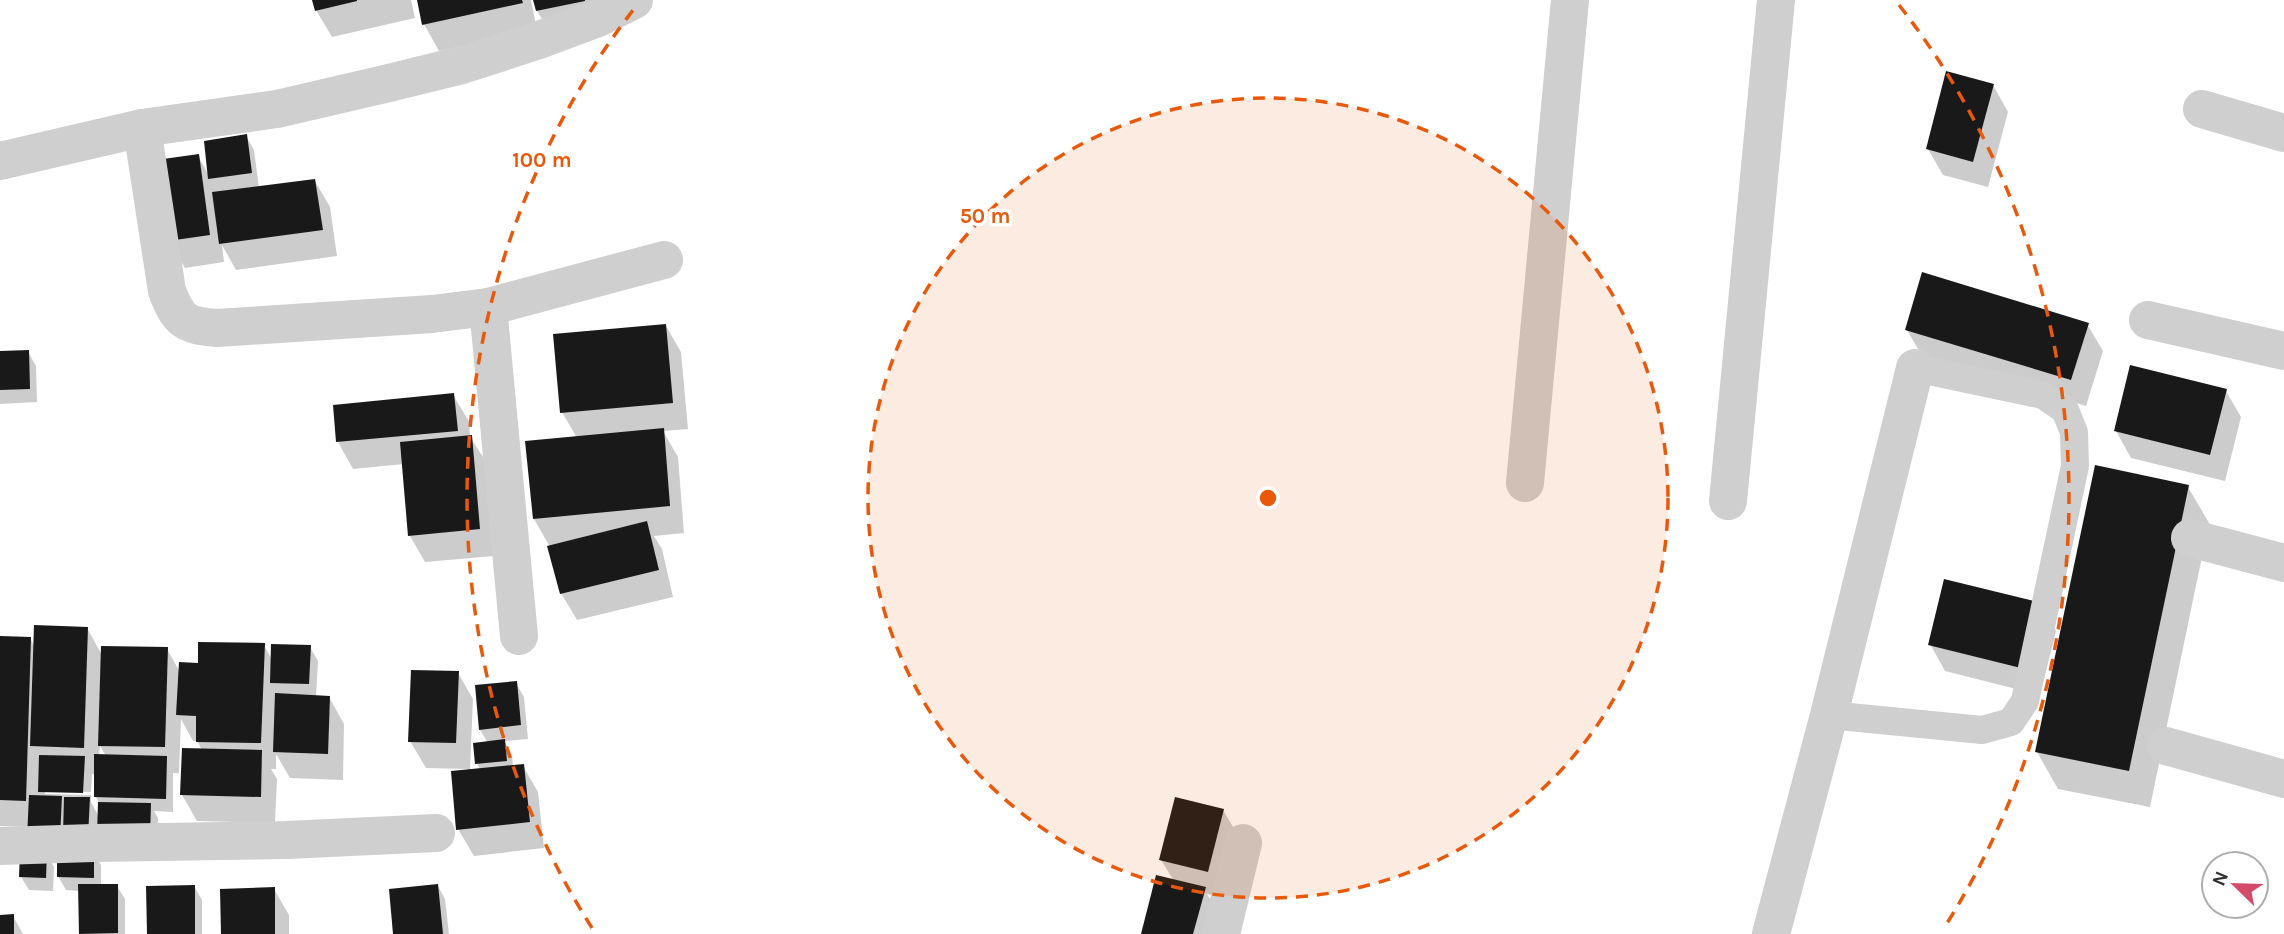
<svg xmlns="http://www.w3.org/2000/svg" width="2284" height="934" viewBox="0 0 2284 934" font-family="Karla,sans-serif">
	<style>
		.shadow { fill: #0003; fill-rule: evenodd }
		.building { fill: #191919 }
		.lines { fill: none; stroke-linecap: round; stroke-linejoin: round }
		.service { stroke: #cfcfcf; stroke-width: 28 }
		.minor { stroke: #cfcfcf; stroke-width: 38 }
		.ring { fill: none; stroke: #e8590c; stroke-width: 3.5; stroke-dasharray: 12 9 }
		.centre { fill: #e8590c; stroke: #fff; stroke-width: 3.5 }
		.ring-label { font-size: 21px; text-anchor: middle; font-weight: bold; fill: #e8590c; stroke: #fff; stroke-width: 7; stroke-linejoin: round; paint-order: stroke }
	</style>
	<rect width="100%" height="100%" fill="#fff"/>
	<g class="shadow">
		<polygon points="314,0 411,0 415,18 332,37 316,10"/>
		<polygon points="419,0 531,0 537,30 439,51 424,24"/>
		<polygon points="535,0 599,0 553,37 537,11"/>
		<polygon points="1993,85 2008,112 1988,187 1943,175 1928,149"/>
		<polygon points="246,136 254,150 259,188 315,181 330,207 337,256 236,270 222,245 224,262 185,268 169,241 198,156 210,177"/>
		<polygon points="2087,324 2103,351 2086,406 1922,356 1907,330"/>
		<polygon points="666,326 681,352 688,429 663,431 678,457 684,533 654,536 662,549 673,597 577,620 561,593 550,547 534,519 577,438 562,412"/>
		<polygon points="28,352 36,366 37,402 0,404 0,353"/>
		<polygon points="2226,391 2241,417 2225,481 2131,458 2116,431"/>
		<polygon points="453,395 469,421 470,437 487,463 494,556 425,562 410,536 404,464 353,469 338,442 335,406"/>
		<polygon points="2188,487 2209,523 2150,807 2058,789 2037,752"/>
		<polygon points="2041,604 2056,631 2040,695 1945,671 1930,644"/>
		<path d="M 87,628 L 102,655 L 167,649 L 180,672 L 264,645 L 272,660 L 310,647 L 318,661 L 316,697 L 329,697 L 344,724 L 343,780 L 290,778 L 276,754 L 276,769 L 271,769 L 277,779 L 275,823 L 197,821 L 182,795 L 202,750 L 197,741 L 193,741 L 181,719 L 179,773 L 173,773 L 173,812 L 154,811 L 158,818 L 157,851 L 92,850 L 101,865 L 101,886 L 117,886 L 125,899 L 125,934 L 81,934 L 80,891 L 66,890 L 58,876 L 59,851 L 45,851 L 54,867 L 53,891 L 29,890 L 21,877 L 29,827 L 0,826 L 0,638 L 30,638 L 35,648 ZM 100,746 L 106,756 L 99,756 ZM 92,774 L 96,774 L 95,796 L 100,804 L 99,817 L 91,802 L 91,795 L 45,794 L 45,791 L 91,792 Z"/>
		<polygon points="458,673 473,699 470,771 480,770 477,763 488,743 480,730 516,683 524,697 528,739 504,741 512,755 513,767 523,766 538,792 544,848 474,856 458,829 468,769 426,768 410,741"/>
		<polygon points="1223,810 1239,837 1223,898 1207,894 1220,915 1215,934 1143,934 1174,881 1161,860"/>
		<polygon points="194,886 202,900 202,934 148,934"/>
		<polygon points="438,886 445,899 449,934 395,934"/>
		<polygon points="274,889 289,915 289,934 223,934"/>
		<polygon points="13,916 23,934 0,934 0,917"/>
	</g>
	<g class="building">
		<polygon points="312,0 357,0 357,1 315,11"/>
		<polygon points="417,0 522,0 523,3 422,25"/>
		<polygon points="533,0 585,0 585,1 536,11"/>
		<polygon points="1946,71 1994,84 1973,162 1926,149"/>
		<polygon points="247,134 252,173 208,179 204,141"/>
		<polygon points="199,154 210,235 168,241 156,160"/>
		<polygon points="315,179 323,230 219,244 212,192"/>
		<polygon points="1922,272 2089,323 2071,380 1905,330"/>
		<polygon points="666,324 673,403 560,413 553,334"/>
		<polygon points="29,350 30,389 0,390 0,351"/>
		<polygon points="2130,365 2227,389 2210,455 2114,431"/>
		<polygon points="454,393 458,431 336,442 333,405"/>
		<polygon points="664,428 670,506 533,519 525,441"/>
		<polygon points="472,435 480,529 408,536 400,442"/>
		<polygon points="2095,465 2189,485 2129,771 2035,752"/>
		<polygon points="647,521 659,570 560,594 547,546"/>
		<polygon points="1944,579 2042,603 2025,669 1928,645"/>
		<polygon points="34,625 88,627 84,748 30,746"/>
		<polygon points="0,636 31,637 26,801 0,800"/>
		<polygon points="198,642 265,643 261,743 196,742 196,716 176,715 179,662 198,663"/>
		<polygon points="271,644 311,645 309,684 270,683"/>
		<polygon points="101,646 168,647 165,747 98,746"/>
		<polygon points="411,670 459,671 456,743 408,742"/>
		<polygon points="517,681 521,725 479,730 475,685"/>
		<polygon points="275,693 330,696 328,754 273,752"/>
		<polygon points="505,739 507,761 475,764 473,743"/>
		<polygon points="182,748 262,750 261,797 180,795"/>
		<polygon points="94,754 167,756 166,799 94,797"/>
		<polygon points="39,755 85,756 83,793 38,792"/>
		<polygon points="524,764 530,822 456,830 451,771"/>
		<polygon points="29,795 62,796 60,838 27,838"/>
		<polygon points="64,797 90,797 88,837 63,835"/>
		<polygon points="1175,797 1224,809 1208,872 1159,860"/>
		<polygon points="98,802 151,803 150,838 97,836"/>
		<polygon points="57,848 94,850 94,878 57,877"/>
		<polygon points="20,851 47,852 46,878 19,877"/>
		<polygon points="1156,875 1206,887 1193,934 1141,934"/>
		<polygon points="78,884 118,884 118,933 79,934"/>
		<polygon points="438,884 443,934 393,934 389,889"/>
		<polygon points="195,885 195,934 147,934 146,886"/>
		<polygon points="275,887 275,934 221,934 220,889"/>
		<polygon points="14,914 14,934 0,934 0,915"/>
	</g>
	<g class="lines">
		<polyline class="service" points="1829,715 1982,730 2011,722 2025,701 2075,466 2074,432 2065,410 2043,395 1915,368"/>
		<g class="minor">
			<polyline points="2202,109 2284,133"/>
			<path d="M 142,128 L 167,291 C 179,321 184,325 217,328 L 432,314 L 488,307 L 664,260"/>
			<polyline points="0,161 142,128 277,109 389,83 462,65 539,40 598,18 634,0"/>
			<polyline points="488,307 519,636"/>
			<polyline points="2148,320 2284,351"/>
			<polyline points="1525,483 1570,0"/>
			<polyline points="1728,501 1776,0"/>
			<polyline points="2190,538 2284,563"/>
			<polyline points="2166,746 2284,779"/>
			<polyline points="0,846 93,843 287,840 436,833"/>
			<polyline points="1221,934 1243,843"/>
			<polyline points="1771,934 1829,715 1915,368"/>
		</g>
	</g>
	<circle cx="1268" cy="498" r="400" fill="#e8590c" fill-opacity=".12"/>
	<g class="ring">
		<circle cx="1268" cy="498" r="400"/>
		<path d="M592 928A801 801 0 0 1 637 5M1899 5A801 801 0 0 1 1944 928"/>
	</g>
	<circle cx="1268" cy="498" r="10" class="centre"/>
	<g class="ring-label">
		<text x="542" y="167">100 m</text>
		<text x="985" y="223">50 m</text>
	</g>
	<g transform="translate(2235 885) rotate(293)"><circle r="33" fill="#ffffff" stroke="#adadad" stroke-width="2"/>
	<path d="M0-5L12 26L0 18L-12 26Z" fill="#d34b69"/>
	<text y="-10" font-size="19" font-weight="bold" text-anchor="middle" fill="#323232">N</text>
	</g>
</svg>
